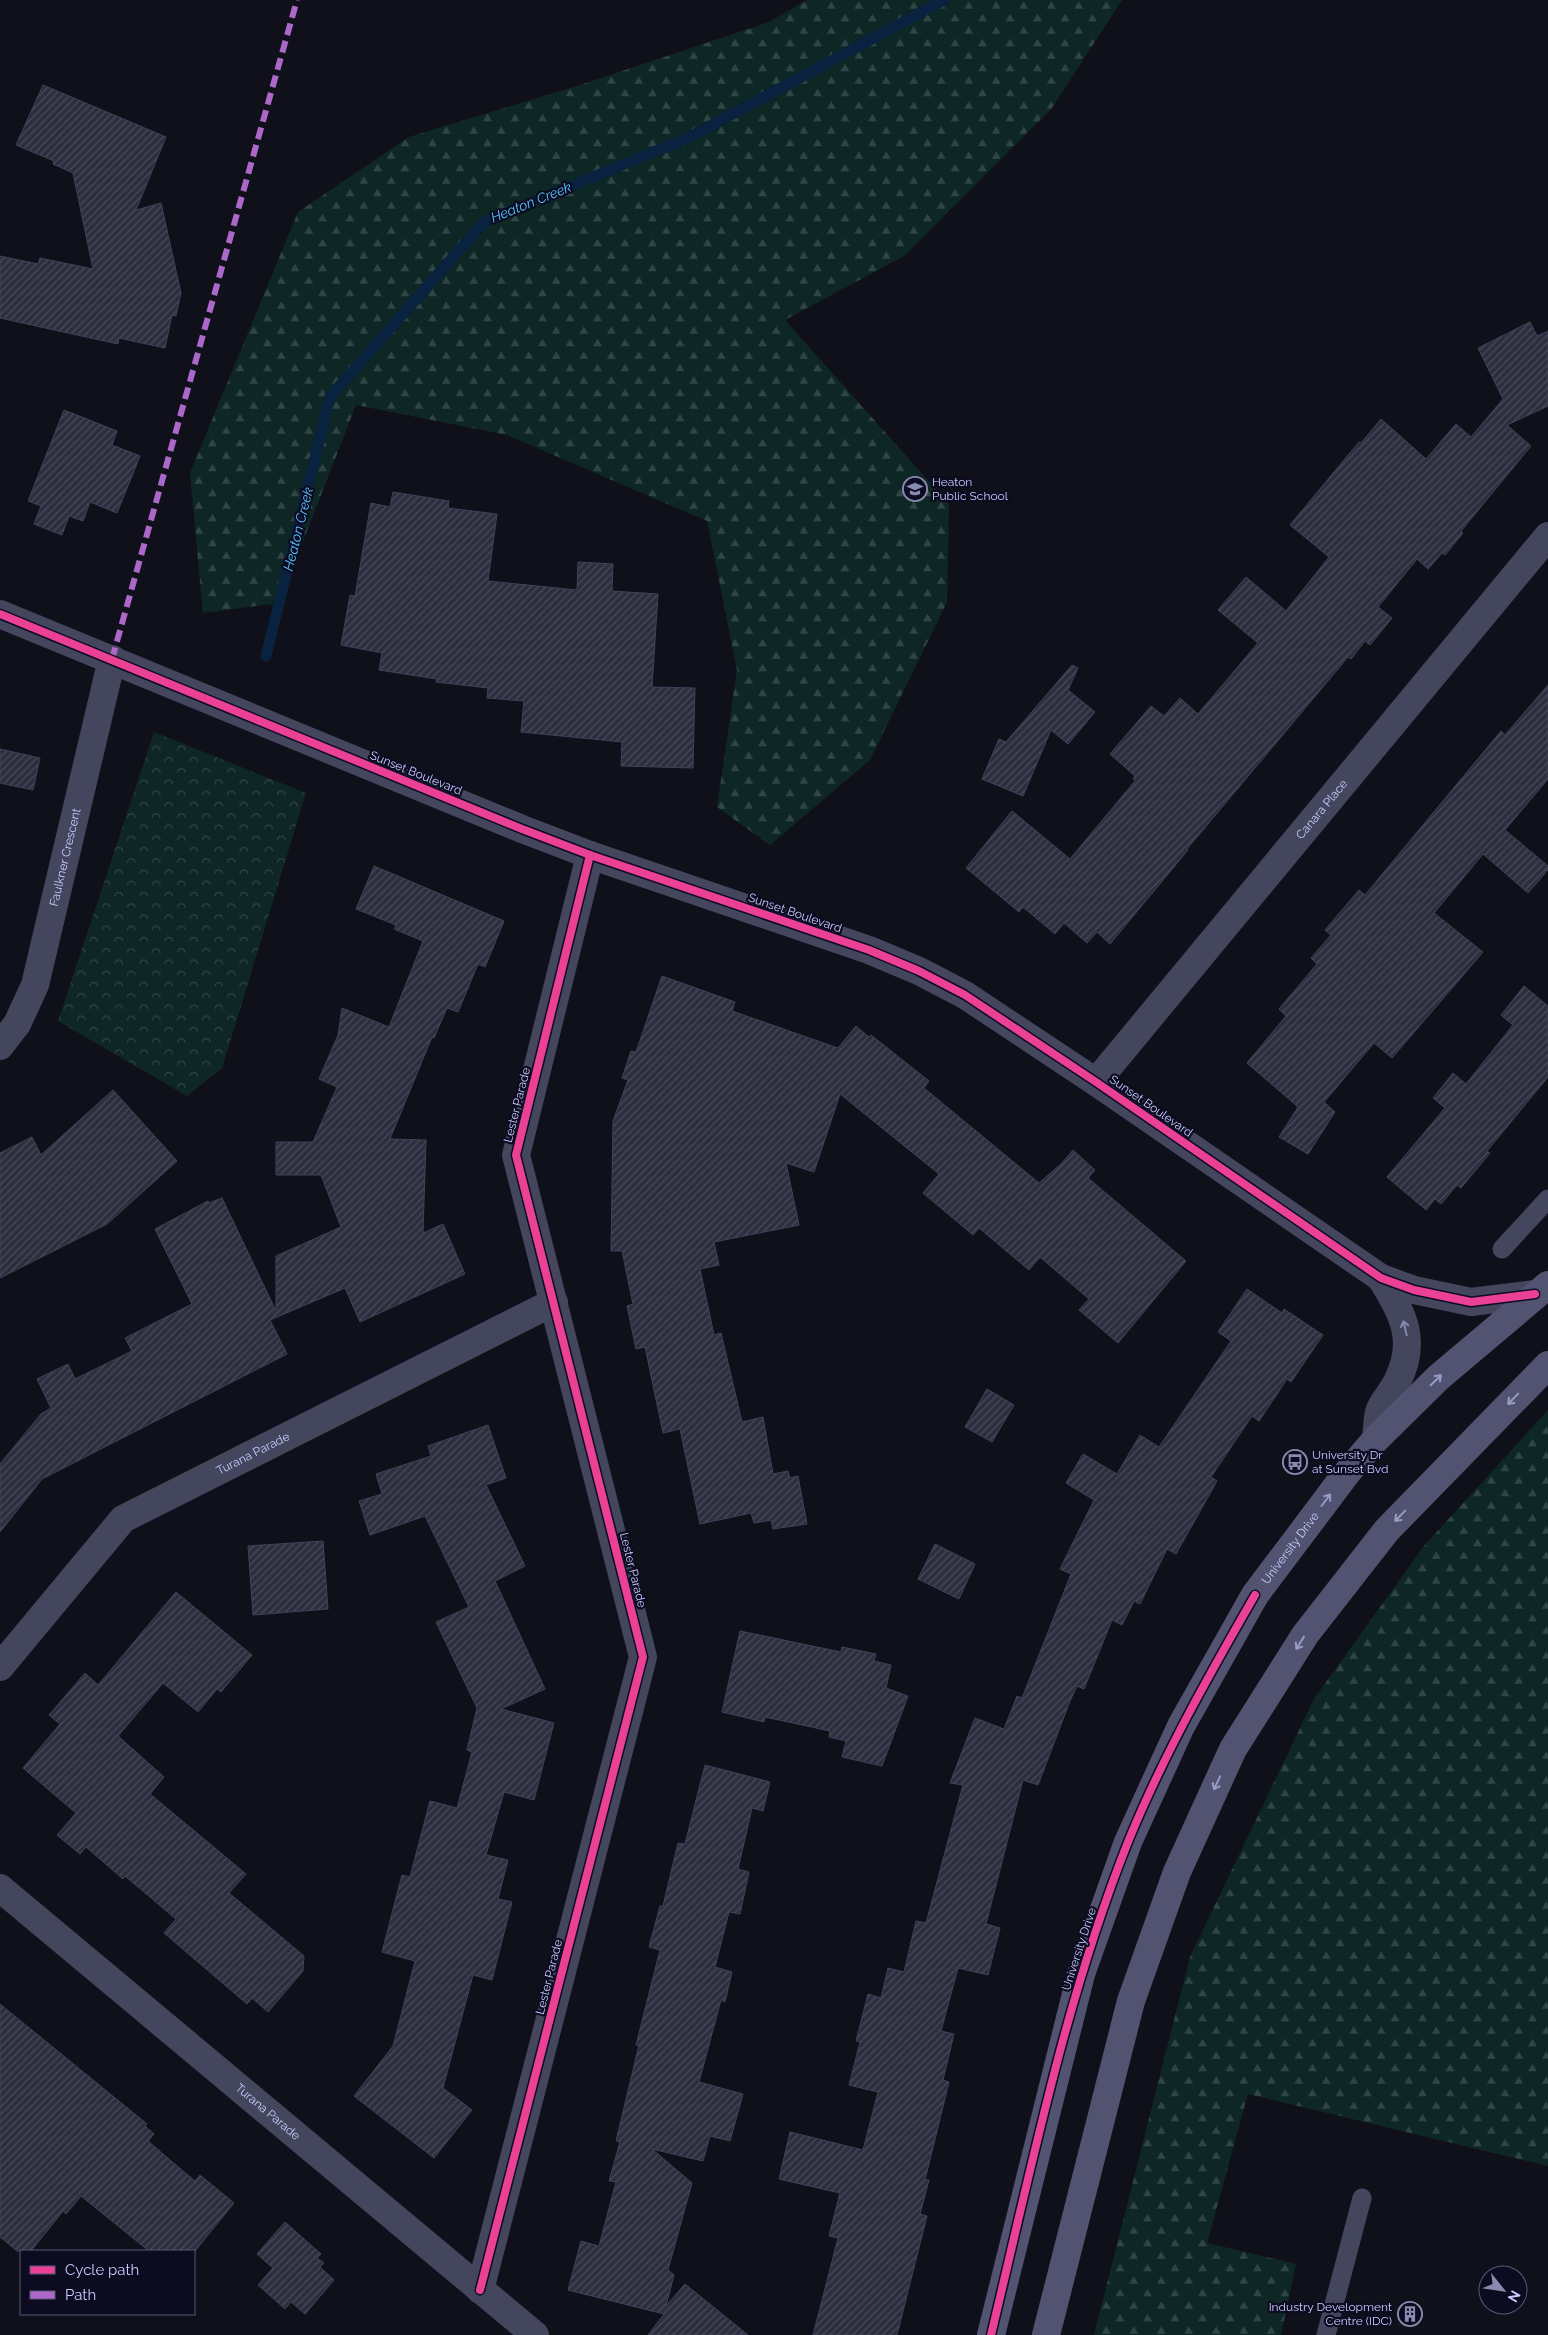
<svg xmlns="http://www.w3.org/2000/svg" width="1548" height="2335" viewBox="0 0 1548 2335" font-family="Raleway,sans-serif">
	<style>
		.forest { fill: url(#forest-firs) }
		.park { fill: url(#park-crowns) }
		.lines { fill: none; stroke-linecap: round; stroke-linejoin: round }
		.stream { stroke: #08223f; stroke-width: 11 }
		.building { fill: url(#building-hatch); stroke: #42415a }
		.lane { stroke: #43465d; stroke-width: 19 }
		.street { stroke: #43465d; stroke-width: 28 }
		.secondary { stroke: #515370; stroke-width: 28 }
		.quiet { stroke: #ac68c9; stroke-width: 6; stroke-dasharray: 12 6; stroke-linecap: butt }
		.cycleway-casing { stroke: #0c0b20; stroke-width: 11 }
		.cycleway { stroke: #ea4096; stroke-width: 8 }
		.oneway { stroke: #8688ae }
		.oneway2 { stroke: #9a9bc6 }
		.labels { text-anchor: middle; stroke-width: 4.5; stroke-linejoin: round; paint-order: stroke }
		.poi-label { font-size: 12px; fill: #cacbff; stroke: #0c0b20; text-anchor: start }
		.street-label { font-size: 12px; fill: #cacbff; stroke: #0c0b20 }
		.water-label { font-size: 14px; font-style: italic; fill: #58c6ff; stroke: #0c0b20 }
	</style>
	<defs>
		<pattern id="forest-firs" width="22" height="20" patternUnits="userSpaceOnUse" patternTransform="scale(1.25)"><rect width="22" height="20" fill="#0e2725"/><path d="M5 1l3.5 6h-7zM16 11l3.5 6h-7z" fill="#304546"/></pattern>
		<pattern id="park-crowns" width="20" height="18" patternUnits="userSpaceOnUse" patternTransform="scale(1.25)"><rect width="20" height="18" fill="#0e2725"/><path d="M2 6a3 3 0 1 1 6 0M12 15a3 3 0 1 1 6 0" fill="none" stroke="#304546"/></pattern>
		<pattern id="building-hatch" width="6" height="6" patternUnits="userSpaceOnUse" patternTransform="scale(1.25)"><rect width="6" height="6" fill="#2d2d3e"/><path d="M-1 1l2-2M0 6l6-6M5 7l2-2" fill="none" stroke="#4a4a5b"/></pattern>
	</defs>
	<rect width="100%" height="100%" fill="#10101b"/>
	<g class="forest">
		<polygon points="807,0 1122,0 1052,108 904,256 785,320 949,504 947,602 870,760 770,845 717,807 737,670 707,521 507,435 356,405 279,603 203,613 190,473 298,212 409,137 580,85 769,22"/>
		<polygon points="1548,1410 1548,2166 1248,2094 1207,2243 1296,2264 1281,2335 1094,2335 1190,1957 1314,1699 1424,1546"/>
	</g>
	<polygon class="park" points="154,732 306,793 222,1068 187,1096 58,1021"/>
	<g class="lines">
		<polyline class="stream" points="266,656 330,397 484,222 690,137 944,0"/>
	</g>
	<g class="building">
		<polygon points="43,85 166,137 136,210 161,203 181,293 176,316 172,315 165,348 119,338 118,344 0,318 0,256 38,264 40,258 93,269 73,173 53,164 54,161 16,145"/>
		<polygon points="1530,322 1537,336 1548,331 1548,406 1507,425 1531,446 1461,531 1463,533 1445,555 1442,553 1428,569 1417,559 1378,607 1392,618 1370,645 1365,641 1351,659 1348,657 1187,849 1188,850 1110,944 1097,932 1087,943 1064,923 1055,934 1023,907 1019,912 966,868 1012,811 1070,859 1135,781 1133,779 1135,776 1110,754 1151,706 1164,716 1180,698 1198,714 1258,643 1218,610 1246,577 1286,611 1329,557 1290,525 1359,442 1361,443 1381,419 1426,459 1456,424 1471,437 1503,399 1478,348"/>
		<polygon points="64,410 117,431 112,445 140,456 117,513 90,502 83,521 69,516 62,535 34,524 41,506 28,501"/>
		<polygon points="393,492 449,501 448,508 497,514 488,581 577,590 578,562 613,564 612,591 658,594 652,687 695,688 693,768 621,766 622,742 521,732 524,701 487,698 488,688 436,682 437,679 379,670 382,653 341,645 350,595 355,596 371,503 390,507"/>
		<polygon points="1072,665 1078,668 1068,690 1095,712 1068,744 1051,730 1023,796 982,779 999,739 1006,742"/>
		<polygon points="1548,685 1548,779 1505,830 1548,866 1548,870 1528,893 1483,854 1434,913 1483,952 1392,1058 1374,1043 1324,1102 1335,1112 1308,1154 1279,1137 1298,1107 1247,1063 1286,1016 1279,1009 1317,964 1311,958 1331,935 1325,930 1359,890 1365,895 1501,731 1505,735"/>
		<polygon points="0,749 40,758 33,790 0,783"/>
		<polygon points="374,866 504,921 485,967 478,964 458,1012 447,1008 434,1038 432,1037 390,1139 426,1140 423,1233 443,1224 465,1274 360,1322 345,1288 270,1320 287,1354 42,1479 0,1532 0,1464 41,1414 51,1408 37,1379 68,1364 75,1379 132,1351 125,1338 192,1304 155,1229 208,1201 209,1203 222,1198 276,1311 276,1256 341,1227 321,1175 276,1175 276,1142 313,1142 337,1087 319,1079 338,1035 342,1008 389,1027 423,941 394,929 396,925 356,909"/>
		<polygon points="662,976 735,1002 732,1011 838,1048 856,1026 869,1037 871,1035 929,1081 924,1088 1039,1183 1061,1164 1073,1150 1095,1170 1088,1178 1186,1261 1118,1343 1079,1310 1089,1299 1040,1257 1029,1270 979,1228 973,1235 923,1193 939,1174 840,1094 814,1172 786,1163 799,1225 714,1242 719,1265 700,1269 714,1335 721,1333 742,1422 763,1417 773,1474 788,1471 790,1478 798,1476 807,1524 773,1529 771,1520 754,1523 751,1513 700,1524 680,1429 663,1433 645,1347 636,1349 627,1306 633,1304 622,1251 611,1251 613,1121 628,1080 622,1078 631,1051 636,1052"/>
		<polygon points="1524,986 1548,1006 1548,1077 1487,1151 1490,1153 1461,1188 1457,1185 1441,1204 1435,1199 1426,1210 1387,1177 1445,1108 1433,1098 1453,1073 1466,1084 1513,1025 1501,1015"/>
		<polygon points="113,1090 177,1161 107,1224 0,1278 0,1153 32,1137 41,1155"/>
		<polygon points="1247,1289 1282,1313 1284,1309 1323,1335 1291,1382 1287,1379 1259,1421 1252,1416 1211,1477 1217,1481 1176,1554 1167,1549 1140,1604 1134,1601 1122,1625 1112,1620 1084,1689 1077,1686 1070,1701 1038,1785 1023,1780 986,1924 1000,1928 988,1975 958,1968 941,2031 954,2034 943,2080 949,2082 925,2180 929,2180 920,2214 927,2216 897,2335 813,2335 838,2238 829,2236 840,2193 779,2179 790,2132 863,2150 878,2092 849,2085 860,2042 856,2041 868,1994 881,1998 888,1968 904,1972 916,1921 926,1923 963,1785 950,1783 975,1718 1004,1729 1017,1696 1022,1698 1071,1574 1060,1569 1094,1500 1066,1483 1083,1454 1117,1474 1140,1435 1159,1447 1231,1341 1218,1332"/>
		<polygon points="987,1389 1014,1405 992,1442 965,1427"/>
		<polygon points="488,1425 506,1478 486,1485 525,1566 495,1581 545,1689 501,1709 554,1723 534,1800 504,1792 486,1855 508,1860 498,1899 512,1902 492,1980 473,1975 443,2088 472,2110 434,2158 354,2096 393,2046 415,1961 382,1952 402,1875 410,1877 430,1801 457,1808 472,1752 467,1750 477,1708 436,1622 469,1607 425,1516 370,1535 359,1501 382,1494 376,1474 431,1456 428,1446"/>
		<polygon points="323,1541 328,1609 253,1615 248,1546"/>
		<polygon points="935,1544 975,1564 959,1599 918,1579"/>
		<polygon points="176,1592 252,1655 221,1692 217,1689 198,1712 163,1683 118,1736 164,1777 150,1794 246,1874 229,1893 304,1956 303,1971 268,2012 252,1998 247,2004 164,1933 176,1919 125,1876 123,1879 86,1847 80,1854 57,1835 76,1813 23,1768 60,1724 49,1715 85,1673 98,1685"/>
		<polygon points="740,1631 841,1652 842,1647 876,1654 874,1661 891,1665 886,1688 908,1696 882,1766 842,1757 846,1741 829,1737 830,1731 765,1717 764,1722 722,1712"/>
		<polygon points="705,1765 770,1782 763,1811 752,1808 738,1869 749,1872 740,1914 729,1912 715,1967 732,1972 725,2002 721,2000 699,2082 743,2094 730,2141 710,2136 703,2161 652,2149 692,2183 668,2270 674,2275 666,2306 685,2284 748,2335 648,2335 664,2314 568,2290 581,2241 599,2246 616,2182 609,2181 620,2142 616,2141 639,2045 636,2045 660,1950 649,1947 660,1906 663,1906 678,1843 685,1844"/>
		<polygon points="0,2004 147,2124 145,2126 154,2134 148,2141 170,2160 195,2181 200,2175 234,2203 195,2251 149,2251 81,2196 66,2214 63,2211 31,2251 17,2251 0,2237"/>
		<polygon points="285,2222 321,2254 317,2258 324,2263 320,2267 334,2280 305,2314 291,2302 285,2309 258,2285 273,2268 257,2254"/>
	</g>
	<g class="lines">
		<g class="lane">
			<polyline points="1502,1249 1548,1199"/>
			<polyline points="1326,2335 1362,2198"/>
		</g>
		<g class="street">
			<polyline points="0,614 522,829 590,855 869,950 919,971 965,995 1096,1082 1381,1278 1414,1290 1471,1302 1535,1294"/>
			<path id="s1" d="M 0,1046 L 17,1024 L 35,985 L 112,659"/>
			<path id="s2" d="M 1096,1082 L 1548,536"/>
			<path d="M 1376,1439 C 1377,1431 1377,1421 1379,1412 C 1382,1402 1392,1392 1397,1382 C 1418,1340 1403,1315 1381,1278"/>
			<path id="s3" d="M 0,1667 L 123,1519 L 554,1302"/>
			<path id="s4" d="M 0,1888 L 535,2335"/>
			<polyline points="480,2290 643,1657 516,1155 590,855"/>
		</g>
		<g class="secondary">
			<path id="s5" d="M 991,2335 L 1081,1974 L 1128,1842 L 1181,1726 L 1255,1595 L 1346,1474 L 1376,1439 L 1439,1377 L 1548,1285"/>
			<polyline points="1046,2335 1131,2001 1177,1872 1233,1749 1305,1635 1387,1530 1548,1365"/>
		</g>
		<polyline class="quiet" points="112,659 297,0"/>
		<defs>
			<g id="cycleway">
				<polyline points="0,614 522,829 590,855 869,950 919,971 965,995 1096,1082 1381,1278 1414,1290 1471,1302 1535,1294"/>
				<polyline points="480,2290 643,1657 516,1155 590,855"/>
				<path d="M 991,2335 C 1031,2170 1065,2000 1128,1842 C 1163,1756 1209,1675 1255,1595"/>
			</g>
		</defs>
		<use href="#cycleway" class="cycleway-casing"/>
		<use href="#cycleway" class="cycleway"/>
	</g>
	<defs><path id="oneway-shaft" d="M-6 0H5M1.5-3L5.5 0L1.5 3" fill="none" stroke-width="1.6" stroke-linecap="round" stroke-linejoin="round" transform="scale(1.25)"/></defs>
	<use class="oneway" href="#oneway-shaft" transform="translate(1405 1328) rotate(-103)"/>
	<g class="oneway2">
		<use href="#oneway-shaft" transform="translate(1436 1380) rotate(-44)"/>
		<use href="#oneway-shaft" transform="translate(1513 1399) rotate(134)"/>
		<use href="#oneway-shaft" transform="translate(1326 1500) rotate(-53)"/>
		<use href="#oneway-shaft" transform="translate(1400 1516) rotate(134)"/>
		<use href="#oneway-shaft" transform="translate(1300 1643) rotate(122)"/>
		<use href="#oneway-shaft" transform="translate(1217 1783) rotate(115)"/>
	</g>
	<defs>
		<symbol id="school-ring" viewBox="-11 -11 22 22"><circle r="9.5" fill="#0c0b20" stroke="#898aaf" stroke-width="1.5"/><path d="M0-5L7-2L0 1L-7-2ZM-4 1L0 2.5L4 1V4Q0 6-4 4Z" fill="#898aaf"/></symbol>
		<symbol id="bus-ring" viewBox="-11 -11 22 22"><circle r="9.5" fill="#0c0b20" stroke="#898aaf" stroke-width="1.5"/><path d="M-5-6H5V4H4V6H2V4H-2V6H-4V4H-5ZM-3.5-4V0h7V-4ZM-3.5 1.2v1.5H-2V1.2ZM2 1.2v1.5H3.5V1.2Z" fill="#898aaf"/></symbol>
		<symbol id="building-ring" viewBox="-11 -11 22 22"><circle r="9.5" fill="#0c0b20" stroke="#898aaf" stroke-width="1.5"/><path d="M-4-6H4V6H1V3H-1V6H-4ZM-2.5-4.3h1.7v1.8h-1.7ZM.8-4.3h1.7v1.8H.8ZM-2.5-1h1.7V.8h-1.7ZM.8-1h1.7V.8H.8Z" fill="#898aaf"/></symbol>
	</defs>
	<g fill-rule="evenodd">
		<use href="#school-ring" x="901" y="475" width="28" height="28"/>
		<use href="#bus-ring" x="1281" y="1448" width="28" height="28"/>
		<use href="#building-ring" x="1396" y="2300" width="28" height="28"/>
	</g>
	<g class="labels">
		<g class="poi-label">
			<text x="932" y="486">Heaton<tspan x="932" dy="14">Public School</tspan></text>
			<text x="1312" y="1459">University Dr<tspan x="1312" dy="14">at Sunset Bvd</tspan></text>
			<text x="1392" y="2311" text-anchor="end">Industry Development<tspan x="1392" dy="14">Centre (IDC)</tspan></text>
		</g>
		<g class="street-label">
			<text transform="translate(416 773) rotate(22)" y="4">Sunset Boulevard</text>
			<text dy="4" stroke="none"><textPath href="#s2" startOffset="354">Canara Place</textPath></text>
			<text dy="4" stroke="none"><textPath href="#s1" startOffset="202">Faulkner Crescent</textPath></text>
			<text transform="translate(795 913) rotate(19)" y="4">Sunset Boulevard</text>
			<text transform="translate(517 1105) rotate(-76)" y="4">Lester Parade</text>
			<text transform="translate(1151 1106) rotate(35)" y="4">Sunset Boulevard</text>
			<text dy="4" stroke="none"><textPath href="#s3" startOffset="338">Turana Parade</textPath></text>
			<text dy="4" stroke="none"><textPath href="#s5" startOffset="849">University Drive</textPath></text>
			<text transform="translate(633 1570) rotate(76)" y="4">Lester Parade</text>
			<text transform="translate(1079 1949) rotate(-72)" y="4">University Drive</text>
			<text transform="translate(549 1977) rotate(-76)" y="4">Lester Parade</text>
			<text dy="4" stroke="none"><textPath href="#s4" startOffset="349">Turana Parade</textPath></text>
		</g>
		<g class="water-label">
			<text transform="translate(531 202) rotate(-22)" y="5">Heaton Creek</text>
			<text transform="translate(298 529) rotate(-76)" y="5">Heaton Creek</text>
		</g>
	</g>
	<rect x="20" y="2250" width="175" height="65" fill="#0c0b20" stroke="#585879"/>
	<rect x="30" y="2266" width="25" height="8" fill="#ea4096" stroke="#585879"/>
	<text x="65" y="2275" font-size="15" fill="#cacbff">Cycle path</text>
	<rect x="30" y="2291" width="25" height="8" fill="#ac68c9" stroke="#585879"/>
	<text x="65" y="2300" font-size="15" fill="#cacbff">Path</text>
	<g transform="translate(1503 2290) rotate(120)"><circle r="24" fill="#0c0b20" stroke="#585879"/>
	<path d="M0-4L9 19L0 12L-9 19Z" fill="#898aaf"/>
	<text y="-8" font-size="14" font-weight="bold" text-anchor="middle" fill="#cacbff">N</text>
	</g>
</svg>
